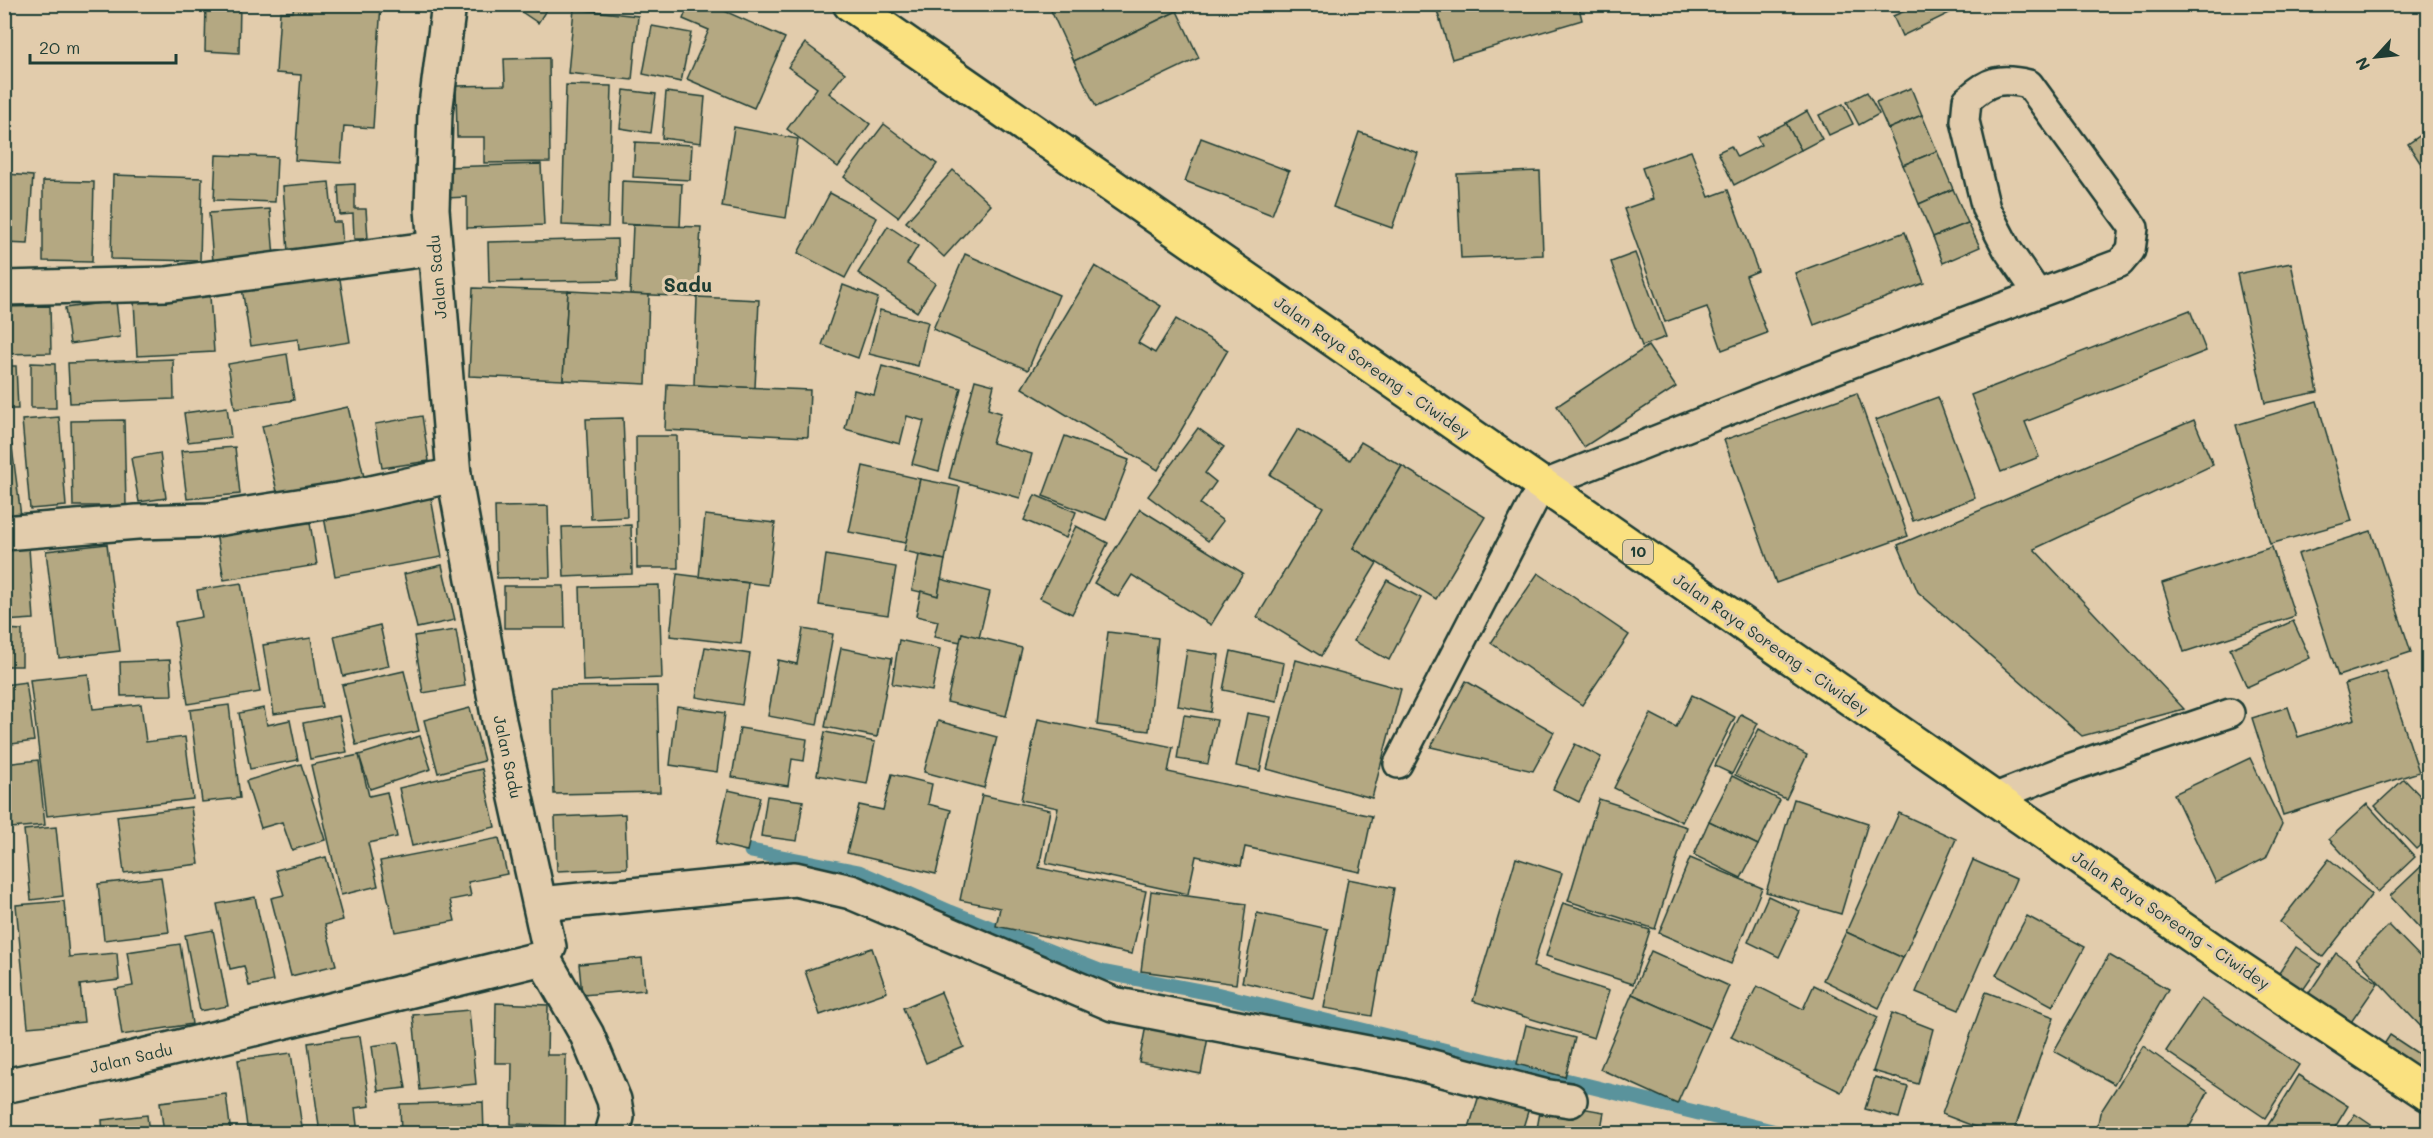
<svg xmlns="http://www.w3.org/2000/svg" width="2433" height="1138" viewBox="0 0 2433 1138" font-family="Mali,sans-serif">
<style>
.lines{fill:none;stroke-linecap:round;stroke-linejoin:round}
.stream{stroke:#5a939c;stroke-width:15}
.building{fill:#b4a882;stroke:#1f3d34;stroke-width:1.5}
.service-casing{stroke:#1f3d34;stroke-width:32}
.minor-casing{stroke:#1f3d34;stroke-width:38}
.trunk-casing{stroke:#1f3d34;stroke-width:38}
.service{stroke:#e2ccac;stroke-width:27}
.minor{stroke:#e2ccac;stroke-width:33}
.trunk{stroke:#fae180;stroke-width:33}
.labels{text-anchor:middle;stroke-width:6;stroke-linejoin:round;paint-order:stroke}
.shield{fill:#e2ccac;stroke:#5a6858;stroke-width:1.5}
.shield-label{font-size:15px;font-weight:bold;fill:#1f3d34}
.street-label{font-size:16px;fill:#1f3d34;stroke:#e2ccac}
.quarter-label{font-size:20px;font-weight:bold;fill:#1f3d34;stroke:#e2ccac}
</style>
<rect width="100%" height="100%" fill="#e2ccac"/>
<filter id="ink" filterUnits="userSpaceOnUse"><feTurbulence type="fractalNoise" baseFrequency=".0167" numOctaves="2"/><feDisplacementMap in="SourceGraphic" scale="12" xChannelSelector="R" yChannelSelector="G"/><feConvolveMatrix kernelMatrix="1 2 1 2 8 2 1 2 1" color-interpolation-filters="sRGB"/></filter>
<g filter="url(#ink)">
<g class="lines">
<path class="stream" d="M751 851 859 872 950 912 1102 972 1216 994 1784 1134"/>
</g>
<g class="building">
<path d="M206 4H240L239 53 205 51Z"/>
<path d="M294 4H381L373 128 344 126 341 163 295 160 301 75 276 73 280 12H293Z"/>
<path d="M510 4H550L538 23Z"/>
<path d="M689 4H709L785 38 754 108 687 79 709 30 683 19Z"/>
<path d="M1048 4H1174L1177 11 1074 61Z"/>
<path d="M1435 4H1578L1582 20 1452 59Z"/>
<path d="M1902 4H1963L1964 6 1902 36 1893 16 1905 11Z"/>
<path d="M574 9 638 16 632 80 568 73Z"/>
<path d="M1177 11 1199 58 1096 107 1074 61Z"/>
<path d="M652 26 691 33 681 82 643 74Z"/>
<path d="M805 43 845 73 829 93 870 124 838 167 787 129 817 88 788 67Z"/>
<path d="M549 58 550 162 484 163V137H457L456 86 505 85 504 59Z"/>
<path d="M566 85 612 86 608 227 562 225Z"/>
<path d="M1911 88 1922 115 1888 129 1876 102Z"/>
<path d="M624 90 656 94 651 133 620 128Z"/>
<path d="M666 92 705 97 701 143 662 138Z"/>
<path d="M1867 92 1879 114 1859 125 1847 102Z"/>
<path d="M1843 104 1853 124 1829 135 1819 115Z"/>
<path d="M1807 111 1822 139 1801 150 1786 123Z"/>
<path d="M1922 115 1937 151 1903 165 1888 129Z"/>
<path d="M1786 123 1801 150 1734 185 1718 152 1731 146 1737 157 1761 145 1757 137Z"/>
<path d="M884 124 937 164 898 217 844 177Z"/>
<path d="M734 127 798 139 786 218 722 207Z"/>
<path d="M2428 130V175L2408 144Z"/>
<path d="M1359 132 1418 153 1392 228 1333 207Z"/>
<path d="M1201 138 1289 171 1272 215 1185 181Z"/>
<path d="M635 142 692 145 690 180 633 177Z"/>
<path d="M1691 151 1709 197 1728 190 1758 271 1746 276 1767 333 1722 350 1707 307 1665 322 1624 209 1653 199 1642 168Z"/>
<path d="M1937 151 1953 189 1919 204 1903 165Z"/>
<path d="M216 155 277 157 275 202 214 200Z"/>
<path d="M541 164 544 225 467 228V197L446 198 445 167Z"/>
<path d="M953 170 991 205 944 257 906 222Z"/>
<path d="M1540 171 1543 255 1461 258 1457 174Z"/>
<path d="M6 174 33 176 28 244 4 243Z"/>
<path d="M113 175 202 178 200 261 111 259Z"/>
<path d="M43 181 94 182 92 262 43 261Z"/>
<path d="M622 181 682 184 680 227 621 224Z"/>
<path d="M329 182 333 222H341L343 248 288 252 283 186Z"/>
<path d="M355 184V209H366L368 239H354L353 214 340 215 338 185Z"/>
<path d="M1953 189 1968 223 1933 237 1919 204Z"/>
<path d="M830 193 877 218 845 278 798 253Z"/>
<path d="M270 209 274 257 213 262 209 213Z"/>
<path d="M1968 223 1980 247 1943 263 1933 237Z"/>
<path d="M633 225 701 227 697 297 630 294Z"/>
<path d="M888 226 918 246 907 264 935 283 917 312 858 273Z"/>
<path d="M1905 232 1924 283 1814 325 1795 273Z"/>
<path d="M617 239 618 280 489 282 488 242Z"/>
<path d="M1635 253 1666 337 1642 346 1611 262Z"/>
<path d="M965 254 1059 295 1028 370 933 329Z"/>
<path d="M2291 263 2318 392 2265 403 2237 274Z"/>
<path d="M1095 266 1161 306 1138 343 1155 353 1176 319 1228 350 1158 470 1022 388Z"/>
<path d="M339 273 350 342 299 350 298 339 251 346 242 288Z"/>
<path d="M843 285 878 298 858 358 822 345Z"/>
<path d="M473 288 568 291 563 380 469 376Z"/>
<path d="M568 291 649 295 646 384 563 380Z"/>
<path d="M210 296 214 352 137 356 134 301Z"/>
<path d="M697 297 759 300 755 388 694 385Z"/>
<path d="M116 301 120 337 70 344 65 308Z"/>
<path d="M50 306 51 353 4 354V307Z"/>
<path d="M880 310 928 322 918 366 869 354Z"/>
<path d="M2190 310 2206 351 2025 422 2039 457 2001 472 1971 395Z"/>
<path d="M1648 346 1676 387 1584 447 1557 406Z"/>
<path d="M287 354 294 400 235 409 228 364Z"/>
<path d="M173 359 174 399 70 403 68 363Z"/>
<path d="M31 363 55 364 56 408H31Z"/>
<path d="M4 366H16L18 409H4Z"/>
<path d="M882 366 961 388 939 471 912 464 924 421 907 416 900 444 845 429 854 390 874 395Z"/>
<path d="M975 380 994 385 988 409 1001 413 992 443 1032 454 1020 498 949 478Z"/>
<path d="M667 384 810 390 808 437 665 430Z"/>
<path d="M1857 393 1908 536 1776 583 1724 440Z"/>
<path d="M1938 397 1975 498 1913 521 1876 420Z"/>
<path d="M2317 401 2352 521 2270 544 2236 425Z"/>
<path d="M227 407 231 437 188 442 184 413Z"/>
<path d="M348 407 364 477 278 496 262 426Z"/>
<path d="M422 416 429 461 382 468 375 424Z"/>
<path d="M59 417 66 506 30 509 22 420Z"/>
<path d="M623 418 627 517 591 519 586 419Z"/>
<path d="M124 420 126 506H73L71 421Z"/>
<path d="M2194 420 2213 465 2034 549 2184 709 2082 736 1918 592 1898 545Z"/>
<path d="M1198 428 1224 447 1205 473 1216 482 1200 504 1223 521 1208 541 1148 496Z"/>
<path d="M1298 429 1350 460 1361 442 1402 466 1353 548 1377 563 1321 656 1257 617 1323 507 1270 475Z"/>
<path d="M636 436H677L678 568H637Z"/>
<path d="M1065 436 1129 460 1106 520 1043 496Z"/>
<path d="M11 440 21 516 4 518V441Z"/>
<path d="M235 447 240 494 187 499 181 451Z"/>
<path d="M160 453 166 498 139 502 131 458Z"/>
<path d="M863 466 920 479 906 543 849 532Z"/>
<path d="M1402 466 1485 517 1436 599 1353 548Z"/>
<path d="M920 479 960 487 945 560 904 551Z"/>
<path d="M1035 495 1076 512 1066 538 1024 520Z"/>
<path d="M431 498 442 557 335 576 324 517Z"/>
<path d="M548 506 550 577 497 578 495 507Z"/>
<path d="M1140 509 1243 573 1211 625 1132 575 1118 597 1094 583Z"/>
<path d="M705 515 775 523 768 585 699 577Z"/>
<path d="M309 517 317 565 224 580 216 533Z"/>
<path d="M631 525 632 574 564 577 562 527Z"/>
<path d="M1076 526 1108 543 1072 614 1040 598Z"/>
<path d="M2371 531 2411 652 2338 676 2298 554Z"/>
<path d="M107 544 120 651 59 658 46 551Z"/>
<path d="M2272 547 2295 616 2184 652 2162 583Z"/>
<path d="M29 548 34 619 4 621V549Z"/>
<path d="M826 555 896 567 888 615 819 605Z"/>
<path d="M919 555 945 560 938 596 912 590Z"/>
<path d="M442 565 455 620 417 628 404 574Z"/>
<path d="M1538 573 1629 635 1582 705 1491 643Z"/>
<path d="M677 574 748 583 741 644 670 636Z"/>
<path d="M941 579 990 592 979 638 962 633 961 642 934 637 938 621 916 616 921 591 938 596Z"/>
<path d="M1387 580 1421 598 1389 660 1354 641Z"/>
<path d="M241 583 260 692 188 704 175 622 202 617 197 590Z"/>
<path d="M659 585 662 678 583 681 580 587Z"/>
<path d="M504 586H564L565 628H504Z"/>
<path d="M2293 621 2310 658 2247 687 2230 649Z"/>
<path d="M380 625 389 666 343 676 334 636Z"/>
<path d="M4 629 22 630V666H4Z"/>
<path d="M803 629 833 634 817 725 768 716 778 660 797 664Z"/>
<path d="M456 630 465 686 423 693 414 636Z"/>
<path d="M1108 632 1158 638 1149 731 1097 725Z"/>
<path d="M962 633 1022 648 1006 716 947 702Z"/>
<path d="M311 638 322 707 274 714 263 645Z"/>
<path d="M899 640 940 649 932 691 892 684Z"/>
<path d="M705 647 750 654 742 705 696 697Z"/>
<path d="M841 648 892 658 877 737 825 727Z"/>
<path d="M1187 650 1219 655 1211 712 1178 706Z"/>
<path d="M1231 651 1284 663 1277 701 1223 690Z"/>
<path d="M170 660 172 695 121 696 120 662Z"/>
<path d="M1296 660 1401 689 1372 798 1267 769Z"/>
<path d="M404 671 419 731 356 745 342 685Z"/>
<path d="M2386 671 2419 772 2283 815 2252 718 2288 707 2298 737 2355 719 2345 684Z"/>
<path d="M88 674 93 709 141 704 146 742 185 737 193 799 47 816 30 680Z"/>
<path d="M1466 681 1554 732 1533 771 1431 747Z"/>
<path d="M26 682 34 741 4 745V685Z"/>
<path d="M657 686 660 792 554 794 551 687Z"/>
<path d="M1692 695 1735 717 1682 822 1614 788 1651 714 1676 727Z"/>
<path d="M229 705 240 798 202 802 190 710Z"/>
<path d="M677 706 725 713 717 772 670 765Z"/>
<path d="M264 708 267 725 290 720 298 760 250 769 239 713Z"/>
<path d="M470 708 484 761 438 773 424 720Z"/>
<path d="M1247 713 1271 717 1260 771 1236 766Z"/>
<path d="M1741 714 1758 723 1732 774 1715 766Z"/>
<path d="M1184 715 1217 720 1208 764 1177 759Z"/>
<path d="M339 716 347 752 310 759 303 723Z"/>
<path d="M1038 719 1173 747 1168 772 1372 816 1360 872 1245 847 1241 866 1196 856 1188 894 1046 863 1058 808 1021 800Z"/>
<path d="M938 721 997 737 984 788 924 772Z"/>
<path d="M740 728 807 739 804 761 792 759 788 786 732 777Z"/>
<path d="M1759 729 1807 755 1786 799 1735 775Z"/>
<path d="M825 732 875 742 867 784 817 775Z"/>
<path d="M420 736 431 769 370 789 359 755Z"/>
<path d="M1575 744 1601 757 1579 802 1553 789Z"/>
<path d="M359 755 369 796 387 792 397 837 368 843 378 886 341 895 311 765Z"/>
<path d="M2250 758 2282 824 2266 858 2216 883 2174 794Z"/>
<path d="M38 760 45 825 11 828 5 764Z"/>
<path d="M301 764 325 840 292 850 282 822 261 828 246 781Z"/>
<path d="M482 769 495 827 412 846 399 788Z"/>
<path d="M892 774 932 784 928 804 951 810 936 874 847 853 859 805 883 810Z"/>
<path d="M1732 776 1780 800 1758 845 1709 821Z"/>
<path d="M2404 779 2428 804V838L2416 849 2375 806Z"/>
<path d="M728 790 760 797 747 851 716 844Z"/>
<path d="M982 795 1050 810 1039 868 1146 891 1132 954 996 926 1000 908 960 900Z"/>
<path d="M767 796 803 801 797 841 761 836Z"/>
<path d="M1599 799 1687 827 1655 929 1568 901Z"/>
<path d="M1794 799 1868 823 1841 914 1766 892Z"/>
<path d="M2367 804 2415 857 2378 892 2329 839Z"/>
<path d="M191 807 199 864 124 873 117 816Z"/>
<path d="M1899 813 1956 839 1903 958 1846 932Z"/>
<path d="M625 814 627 868 557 871 555 817Z"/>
<path d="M1709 821 1758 845 1741 878 1694 855Z"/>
<path d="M56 827 63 896 31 900 24 830Z"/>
<path d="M499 838 507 874 468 882 471 896 450 900 455 921 395 932 380 861Z"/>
<path d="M326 857 343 920 325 925 336 965 291 976 271 898 284 895 276 870Z"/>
<path d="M1516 858 1562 873 1533 967 1609 991 1594 1038 1473 1001Z"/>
<path d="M1690 858 1762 888 1731 964 1659 933Z"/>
<path d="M2329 859 2372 894 2323 957 2280 922Z"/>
<path d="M1973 860 2016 879 1959 1010 1916 992Z"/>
<path d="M2428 860V937L2390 896Z"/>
<path d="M161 877 169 932 104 940 98 884Z"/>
<path d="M1348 879 1394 888 1372 1016 1324 1008Z"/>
<path d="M1151 891 1246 904 1236 984 1141 971Z"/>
<path d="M1768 896 1800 911 1779 957 1748 942Z"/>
<path d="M255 897 273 981 249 986 244 966 230 969 217 904Z"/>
<path d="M64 901 69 957 117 953 119 980 80 985 84 1022 28 1027 16 905Z"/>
<path d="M1563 903 1650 930 1633 984 1546 956Z"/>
<path d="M1257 913 1328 929 1313 998 1242 982Z"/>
<path d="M2027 916 2085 947 2053 1006 1996 975Z"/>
<path d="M2389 925 2428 965V1034L2356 958Z"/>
<path d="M213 930 228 1006 200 1011 185 935Z"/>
<path d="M1846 932 1903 958 1879 1008 1823 980Z"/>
<path d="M180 944 192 1024 122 1035 115 989 133 986 127 952Z"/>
<path d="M2296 947 2321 964 2303 990 2279 973Z"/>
<path d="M872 948 887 992 820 1015 805 971Z"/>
<path d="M1651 951 1729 986 1710 1029 1632 994Z"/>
<path d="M2336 953 2378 983 2349 1025 2307 996Z"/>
<path d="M2109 955 2168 989 2114 1084 2054 1051Z"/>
<path d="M642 958 645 990 582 995 579 964Z"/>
<path d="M1814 985 1878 1017 1841 1092 1731 1037 1757 986 1803 1009Z"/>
<path d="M941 992 964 1047 926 1063 903 1008Z"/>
<path d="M1986 992 2054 1017 2013 1134H1994L1942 1114Z"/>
<path d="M1632 994 1710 1029 1677 1104 1600 1069Z"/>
<path d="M2201 999 2299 1065 2265 1118 2166 1051Z"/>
<path d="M496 1003 548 1005 547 1055H566L565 1126 511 1124 512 1063H495Z"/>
<path d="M469 1010 476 1084 420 1090 413 1015Z"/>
<path d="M1892 1013 1933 1029 1918 1084 1873 1071Z"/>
<path d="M1148 1015 1210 1027 1201 1074 1139 1062Z"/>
<path d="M1526 1025 1575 1038 1565 1077 1517 1064Z"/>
<path d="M2390 1035 2428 1060V1071L2420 1084 2377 1055Z"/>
<path d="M360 1036 370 1106 355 1108 358 1134H320L308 1043Z"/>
<path d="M398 1042 406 1088 378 1091 372 1046Z"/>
<path d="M2143 1046 2208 1092 2189 1128 2197 1134H2096L2100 1113Z"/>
<path d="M291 1053 303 1134H248L238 1060Z"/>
<path d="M2299 1075 2348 1106 2331 1134H2267L2264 1132Z"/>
<path d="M1875 1077 1908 1087 1899 1118 1865 1109Z"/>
<path d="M1481 1089 1530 1105 1521 1134H1467Z"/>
<path d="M226 1094 231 1134H164L160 1102Z"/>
<path d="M1542 1101 1604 1112 1600 1134H1536Z"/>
<path d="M483 1102 484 1134H401L400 1104Z"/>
<path d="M2355 1114 2383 1133 2341 1134Z"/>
<path d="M147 1115 149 1134H103L102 1120Z"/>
</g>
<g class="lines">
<g class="service-casing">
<g id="service">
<path d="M1398 764 1542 485 1781 390 2120 263 2131 250 2134 228 2029 84C2000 77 1989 80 1967 100L1965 121 1986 209 2007 249 2038 294"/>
<path d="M1993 798 2069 768 2230 713"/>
</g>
</g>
<g class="minor-casing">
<g id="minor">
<path d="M4 288 166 284 435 248"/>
<path d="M4 533 137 522 210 520 343 499 454 475"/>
<path d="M540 904 795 879 851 892 1113 1004 1409 1061 1543 1096 1570 1100"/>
<path d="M543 958 587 1035 614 1100 617 1117 612 1134"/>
<path d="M4 1086 114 1063 543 958 549 947 499 721 454 475 432 209 435 113 449 4"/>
</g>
</g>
<g class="trunk-casing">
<path id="trunk" d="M850 4 2227 960 2428 1094"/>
</g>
<use href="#service" class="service"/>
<use href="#minor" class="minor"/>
<use href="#trunk" class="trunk"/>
</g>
</g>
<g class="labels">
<rect class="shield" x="1623" y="540" width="30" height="24" rx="4.5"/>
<g class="shield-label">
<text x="1638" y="557">10</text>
</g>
<g class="street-label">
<text transform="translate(437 277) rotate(-95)" y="6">Jalan Sadu</text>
<text transform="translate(1372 367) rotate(35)" y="6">Jalan Raya Soreang - Ciwidey</text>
<text transform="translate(1771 644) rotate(35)" y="6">Jalan Raya Soreang - Ciwidey</text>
<text transform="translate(508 757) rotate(78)" y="6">Jalan Sadu</text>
<text transform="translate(2171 920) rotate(34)" y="6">Jalan Raya Soreang - Ciwidey</text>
<text transform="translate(131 1058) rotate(-13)" y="6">Jalan Sadu</text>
</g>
<g class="quarter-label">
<text x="688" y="292">Sadu</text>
</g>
</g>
<rect width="2433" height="1138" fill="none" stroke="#e2ccac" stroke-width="24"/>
<rect x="12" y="12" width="2409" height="1114" fill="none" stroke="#1f3d34" stroke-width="2" filter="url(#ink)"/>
<g transform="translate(2376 57) rotate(243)" stroke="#e2ccac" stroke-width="4.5" paint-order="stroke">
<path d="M0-4.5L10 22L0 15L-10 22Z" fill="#1f3d34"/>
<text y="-9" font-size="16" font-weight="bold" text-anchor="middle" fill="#1f3d34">N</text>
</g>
<path d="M30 54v9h146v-9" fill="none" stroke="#1f3d34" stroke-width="3"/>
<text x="39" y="54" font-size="18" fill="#1f3d34" stroke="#e2ccac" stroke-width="4.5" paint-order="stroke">20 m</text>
</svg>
